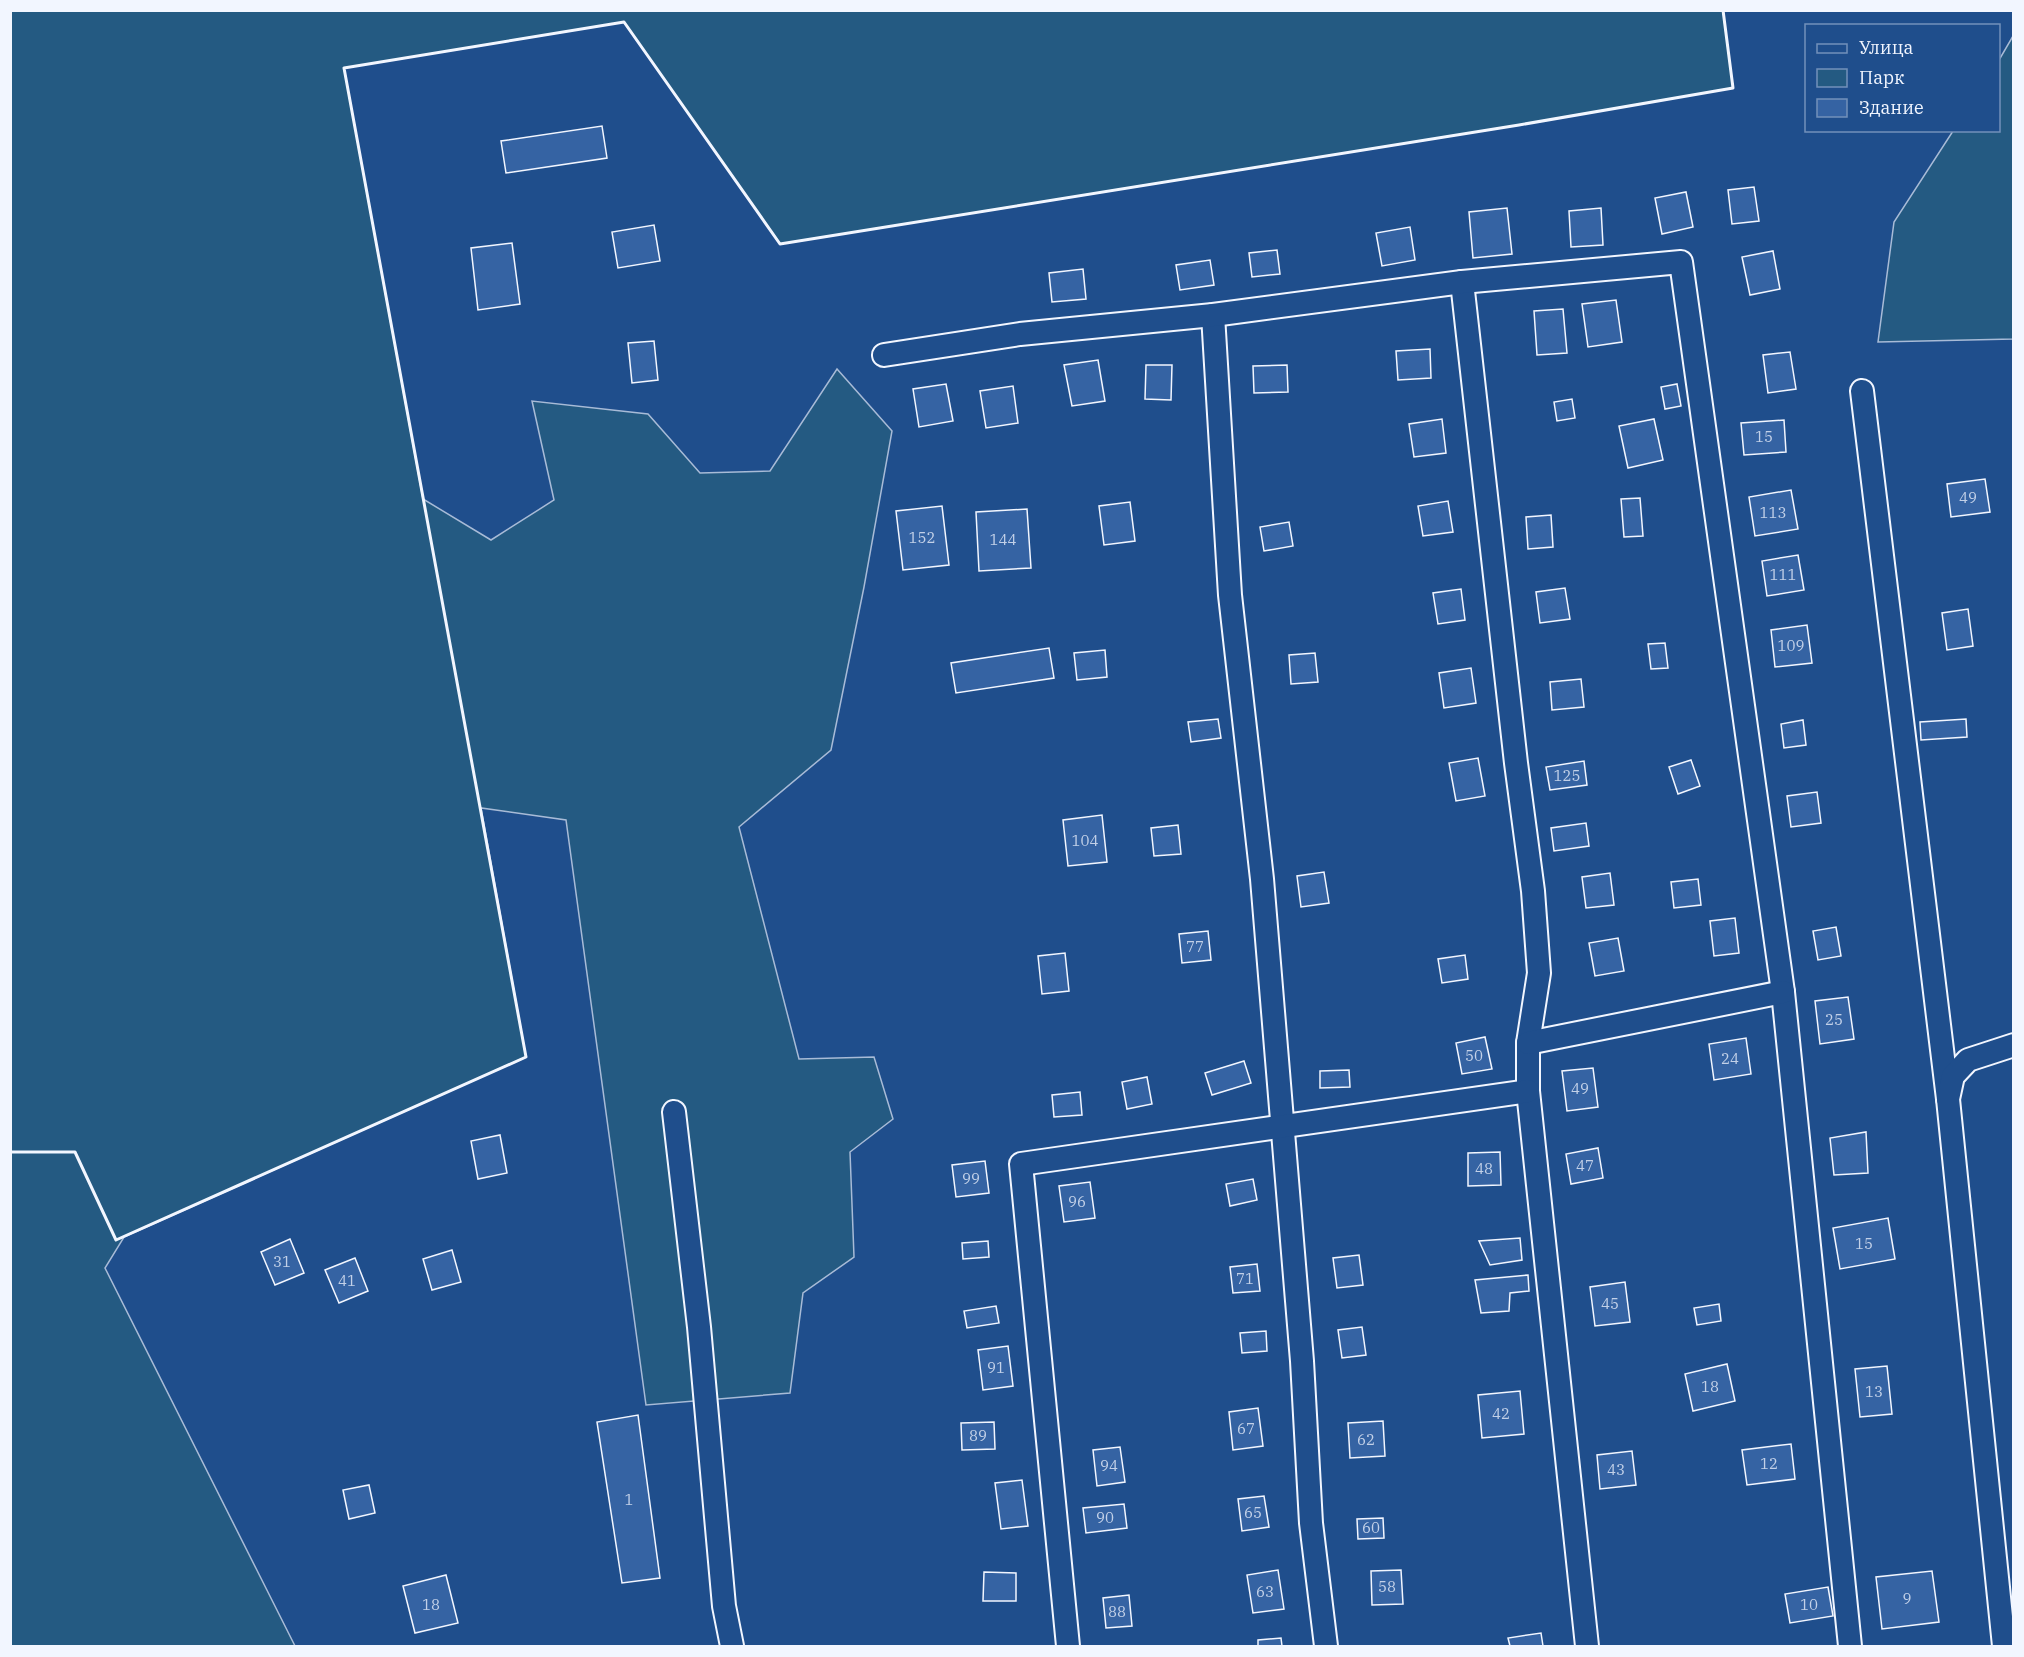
<svg xmlns="http://www.w3.org/2000/svg" width="2024" height="1657" viewBox="0 0 2024 1657" font-family="'IBM Plex Serif',serif">
<style>
.green{fill:#245a82;stroke:#a8bbd7;stroke-width:1.5}
.building{fill:#3563a3;stroke:#f2f6ff;stroke-width:1.5}
.lines{fill:none;stroke-linecap:round;stroke-linejoin:round}
.minor-casing{stroke:#f2f6ff;stroke-width:26}
.minor{stroke:#1f4e8c;stroke-width:22}
.wall{stroke:#f2f6ff;stroke-width:3}
.labels{text-anchor:middle;stroke-width:4.5;stroke-linejoin:round;paint-order:stroke}
.number-label{font-size:15px;fill:#c3d1e8}
</style>
<rect width="100%" height="100%" fill="#1f4e8c"/>
<g class="green">
<path d="M11 11H1723L1733 88 1519 125 780 244 624 22 344 68 423 499 491 540 554 500 532 401 648 414 700 473 770 471 837 369 892 431 864 587 831 750 739 827 799 1059 874 1057 893 1119 850 1152 854 1257 803 1293 790 1393 646 1405 566 820 481 808 526 1057 124 1237 105 1268 295 1646H11Z"/>
<path d="M2013 36V339L1878 342 1894 222 1953 131 1998 130 1999 60Z"/>
</g>
<g class="building">
<path d="M602 126 607 158 506 173 501 141Z"/>
<path d="M1754 187 1759 221 1732 224 1728 190Z"/>
<path d="M1686 192 1693 227 1662 234 1655 198Z"/>
<path d="M1507 208 1512 254 1473 258 1469 212Z"/>
<path d="M1601 208 1603 245 1571 247 1569 211Z"/>
<path d="M654 225 660 261 618 268 612 232Z"/>
<path d="M1410 227 1415 260 1382 266 1376 233Z"/>
<path d="M512 243 520 304 478 310 471 248Z"/>
<path d="M1277 250 1280 274 1252 277 1249 253Z"/>
<path d="M1773 251 1780 289 1750 295 1742 257Z"/>
<path d="M1210 260 1214 285 1180 290 1176 265Z"/>
<path d="M1083 269 1086 299 1052 302 1049 273Z"/>
<path d="M1616 300 1622 342 1588 347 1582 304Z"/>
<path d="M1563 309 1567 353 1537 355 1534 311Z"/>
<path d="M654 341 658 380 632 383 628 343Z"/>
<path d="M1430 349 1431 378 1398 380 1396 351Z"/>
<path d="M1790 352 1796 389 1768 393 1763 355Z"/>
<path d="M1098 360 1105 401 1072 406 1064 365Z"/>
<path d="M1146 365H1172L1171 400 1145 399Z"/>
<path d="M1287 365 1288 392 1254 393 1253 366Z"/>
<path d="M946 384 953 421 919 427 913 389Z"/>
<path d="M1677 384 1681 406 1665 409 1661 387Z"/>
<path d="M1013 386 1018 423 986 428 980 391Z"/>
<path d="M1572 399 1575 418 1557 421 1554 402Z"/>
<path d="M1442 419 1446 453 1414 457 1409 424Z"/>
<path d="M1654 419 1663 460 1628 468 1619 426Z"/>
<path d="M1784 420 1786 452 1744 455 1741 423Z"/>
<path d="M1985 479 1990 512 1951 517 1947 484Z"/>
<path d="M1791 490 1798 529 1755 536 1749 497Z"/>
<path d="M1640 498 1643 536 1624 537 1621 499Z"/>
<path d="M1448 501 1453 532 1423 536 1418 506Z"/>
<path d="M1130 502 1135 541 1104 545 1099 506Z"/>
<path d="M942 506 949 565 903 570 896 511Z"/>
<path d="M1027 509 1031 568 979 571 976 512Z"/>
<path d="M1551 515 1553 547 1528 549 1526 517Z"/>
<path d="M1289 522 1293 546 1264 551 1260 527Z"/>
<path d="M1798 555 1804 590 1767 596 1762 561Z"/>
<path d="M1565 588 1570 619 1540 623 1536 592Z"/>
<path d="M1461 589 1465 620 1438 624 1433 593Z"/>
<path d="M1968 609 1973 646 1947 650 1942 613Z"/>
<path d="M1807 625 1812 663 1775 667 1771 630Z"/>
<path d="M1665 643 1668 668 1651 669 1648 644Z"/>
<path d="M1049 648 1054 678 956 693 951 663Z"/>
<path d="M1105 650 1107 677 1077 680 1074 653Z"/>
<path d="M1315 653 1318 682 1291 684 1289 655Z"/>
<path d="M1471 668 1476 703 1444 708 1439 673Z"/>
<path d="M1581 679 1584 707 1552 710 1550 682Z"/>
<path d="M1218 719 1221 738 1191 742 1188 722Z"/>
<path d="M1966 719 1967 737 1921 740 1920 722Z"/>
<path d="M1803 720 1806 745 1784 748 1781 724Z"/>
<path d="M1478 758 1485 796 1456 801 1449 763Z"/>
<path d="M1691 760 1700 786 1678 794 1669 767Z"/>
<path d="M1584 761 1587 785 1550 790 1546 767Z"/>
<path d="M1817 792 1821 823 1791 827 1787 796Z"/>
<path d="M1102 815 1107 862 1068 866 1063 820Z"/>
<path d="M1586 823 1589 846 1554 851 1551 828Z"/>
<path d="M1178 825 1181 854 1154 856 1151 828Z"/>
<path d="M1324 872 1329 903 1301 907 1297 876Z"/>
<path d="M1610 873 1614 905 1586 908 1582 877Z"/>
<path d="M1698 879 1701 905 1674 908 1671 882Z"/>
<path d="M1735 918 1739 953 1714 956 1710 921Z"/>
<path d="M1836 927 1841 956 1818 960 1813 931Z"/>
<path d="M1208 931 1211 960 1182 963 1179 934Z"/>
<path d="M1618 938 1624 971 1595 976 1589 943Z"/>
<path d="M1065 953 1069 991 1042 994 1038 956Z"/>
<path d="M1465 955 1468 979 1442 983 1438 959Z"/>
<path d="M1848 997 1854 1039 1820 1044 1815 1001Z"/>
<path d="M1485 1037 1492 1069 1462 1074 1456 1043Z"/>
<path d="M1746 1038 1751 1074 1714 1080 1709 1044Z"/>
<path d="M1244 1061 1251 1083 1212 1095 1205 1073Z"/>
<path d="M1593 1068 1598 1107 1567 1111 1562 1071Z"/>
<path d="M1349 1070 1350 1087 1320 1088V1071Z"/>
<path d="M1147 1077 1152 1104 1127 1109 1122 1082Z"/>
<path d="M1080 1092 1082 1115 1054 1117 1052 1095Z"/>
<path d="M1866 1132 1868 1173 1834 1175 1830 1138Z"/>
<path d="M500 1135 507 1173 478 1179 471 1141Z"/>
<path d="M1598 1148 1603 1178 1571 1184 1566 1154Z"/>
<path d="M1500 1152 1501 1185 1468 1186V1153Z"/>
<path d="M985 1161 989 1193 956 1197 952 1165Z"/>
<path d="M1253 1179 1257 1200 1230 1206 1226 1184Z"/>
<path d="M1090 1182 1095 1218 1064 1222 1059 1186Z"/>
<path d="M1888 1218 1895 1259 1840 1269 1833 1228Z"/>
<path d="M1520 1238 1522 1260 1490 1265 1479 1241Z"/>
<path d="M290 1239 304 1273 275 1285 261 1252Z"/>
<path d="M988 1241 989 1257 963 1259 962 1243Z"/>
<path d="M452 1250 461 1282 432 1290 423 1259Z"/>
<path d="M1359 1255 1363 1285 1337 1288 1333 1258Z"/>
<path d="M355 1258 368 1291 339 1303 325 1270Z"/>
<path d="M1257 1264 1260 1291 1233 1293 1230 1267Z"/>
<path d="M1528 1275 1529 1291 1510 1293 1509 1311 1481 1313 1475 1280Z"/>
<path d="M1625 1282 1630 1322 1595 1326 1590 1287Z"/>
<path d="M1719 1304 1721 1321 1697 1325 1694 1308Z"/>
<path d="M996 1306 999 1323 967 1328 964 1311Z"/>
<path d="M1362 1327 1366 1355 1342 1358 1338 1330Z"/>
<path d="M1266 1331 1267 1351 1242 1353 1240 1333Z"/>
<path d="M1008 1346 1013 1386 983 1390 978 1350Z"/>
<path d="M1727 1364 1735 1401 1693 1411 1685 1374Z"/>
<path d="M1887 1366 1892 1414 1860 1417 1855 1369Z"/>
<path d="M1520 1391 1524 1434 1482 1438 1478 1395Z"/>
<path d="M1258 1408 1263 1446 1233 1450 1229 1412Z"/>
<path d="M638 1415 660 1578 622 1583 597 1422Z"/>
<path d="M1383 1421 1385 1456 1350 1458 1348 1423Z"/>
<path d="M994 1422 995 1449 962 1450 961 1423Z"/>
<path d="M1791 1444 1795 1479 1747 1485 1742 1450Z"/>
<path d="M1120 1447 1125 1482 1097 1486 1093 1450Z"/>
<path d="M1632 1451 1636 1485 1600 1489 1597 1455Z"/>
<path d="M1022 1480 1028 1526 1001 1529 995 1483Z"/>
<path d="M369 1485 375 1513 349 1519 343 1490Z"/>
<path d="M1264 1496 1269 1527 1242 1531 1238 1499Z"/>
<path d="M1124 1504 1127 1528 1086 1533 1083 1508Z"/>
<path d="M1383 1518 1384 1538 1358 1539 1357 1519Z"/>
<path d="M1278 1570 1284 1609 1253 1613 1247 1575Z"/>
<path d="M1401 1570 1403 1604 1372 1605 1371 1571Z"/>
<path d="M1932 1571 1939 1622 1882 1629 1876 1577Z"/>
<path d="M984 1572 1016 1573V1601H983Z"/>
<path d="M446 1575 458 1623 415 1633 403 1586Z"/>
<path d="M1828 1587 1833 1616 1790 1623 1785 1594Z"/>
<path d="M1129 1595 1132 1626 1106 1628 1103 1598Z"/>
<path d="M1541 1633 1543 1646H1510L1508 1638Z"/>
<path d="M1281 1638 1282 1646H1258V1640Z"/>
</g>
<g class="lines">
<g class="minor-casing">
<g id="minor">
<path d="M1462 282 1516 763 1533 891 1539 973 1528 1043V1091L1587 1646"/>
<path d="M1213 315 1230 595 1262 879 1302 1361 1311 1523 1326 1646"/>
<path d="M884 355 1020 334 1213 315 1462 282 1681 262 1783 992 1850 1646"/>
<path d="M1862 391 1948 1099"/>
<path d="M1528 1043 1783 992"/>
<path d="M674 1112 699 1327 724 1606 732 1646"/>
<path d="M1068 1646 1021 1164 1528 1091"/>
<path d="M2004 1646 1948 1099 1953 1076 1968 1060 2014 1045"/>
</g>
</g>
<use href="#minor" class="minor"/>
<path class="wall" d="M10 1152H75L116 1240 526 1057 344 68 624 22 780 244 1519 125 1733 88 1723 10"/>
</g>
<g class="labels">
<g class="number-label">
<text x="1764" y="442">15</text>
<text x="1968" y="503">49</text>
<text x="1773" y="518">113</text>
<text x="922" y="543">152</text>
<text x="1003" y="545">144</text>
<text x="1783" y="580">111</text>
<text x="1791" y="651">109</text>
<text x="1567" y="781">125</text>
<text x="1085" y="846">104</text>
<text x="1195" y="952">77</text>
<text x="1834" y="1025">25</text>
<text x="1474" y="1061">50</text>
<text x="1730" y="1064">24</text>
<text x="1580" y="1094">49</text>
<text x="1585" y="1171">47</text>
<text x="1484" y="1174">48</text>
<text x="971" y="1184">99</text>
<text x="1077" y="1207">96</text>
<text x="1864" y="1249">15</text>
<text x="282" y="1267">31</text>
<text x="1245" y="1284">71</text>
<text x="347" y="1286">41</text>
<text x="1610" y="1309">45</text>
<text x="996" y="1373">91</text>
<text x="1710" y="1392">18</text>
<text x="1874" y="1397">13</text>
<text x="1501" y="1419">42</text>
<text x="1246" y="1434">67</text>
<text x="978" y="1441">89</text>
<text x="1366" y="1445">62</text>
<text x="1769" y="1469">12</text>
<text x="1109" y="1471">94</text>
<text x="1616" y="1475">43</text>
<text x="629" y="1505">1</text>
<text x="1253" y="1518">65</text>
<text x="1105" y="1523">90</text>
<text x="1371" y="1533">60</text>
<text x="1387" y="1592">58</text>
<text x="1265" y="1597">63</text>
<text x="1907" y="1604">9</text>
<text x="431" y="1610">18</text>
<text x="1809" y="1610">10</text>
<text x="1117" y="1617">88</text>
</g>
</g>
<rect width="2024" height="1657" fill="none" stroke="#f2f6ff" stroke-width="24"/>
<rect x="1805" y="24" width="195" height="108" fill="#1f4e8c" stroke="#7391ba" stroke-width="1.5"/>
<rect x="1817" y="44" width="30" height="9" fill="#1f4e8c" stroke="#7391ba" stroke-width="1.5"/>
<text x="1859" y="54" font-size="18" fill="#f2f6ff">Улица</text>
<rect x="1817" y="69" width="30" height="18" fill="#245a82" stroke="#7391ba" stroke-width="1.5"/>
<text x="1859" y="84" font-size="18" fill="#f2f6ff">Парк</text>
<rect x="1817" y="99" width="30" height="18" fill="#3563a3" stroke="#7391ba" stroke-width="1.5"/>
<text x="1859" y="114" font-size="18" fill="#f2f6ff">Здание</text>
</svg>
